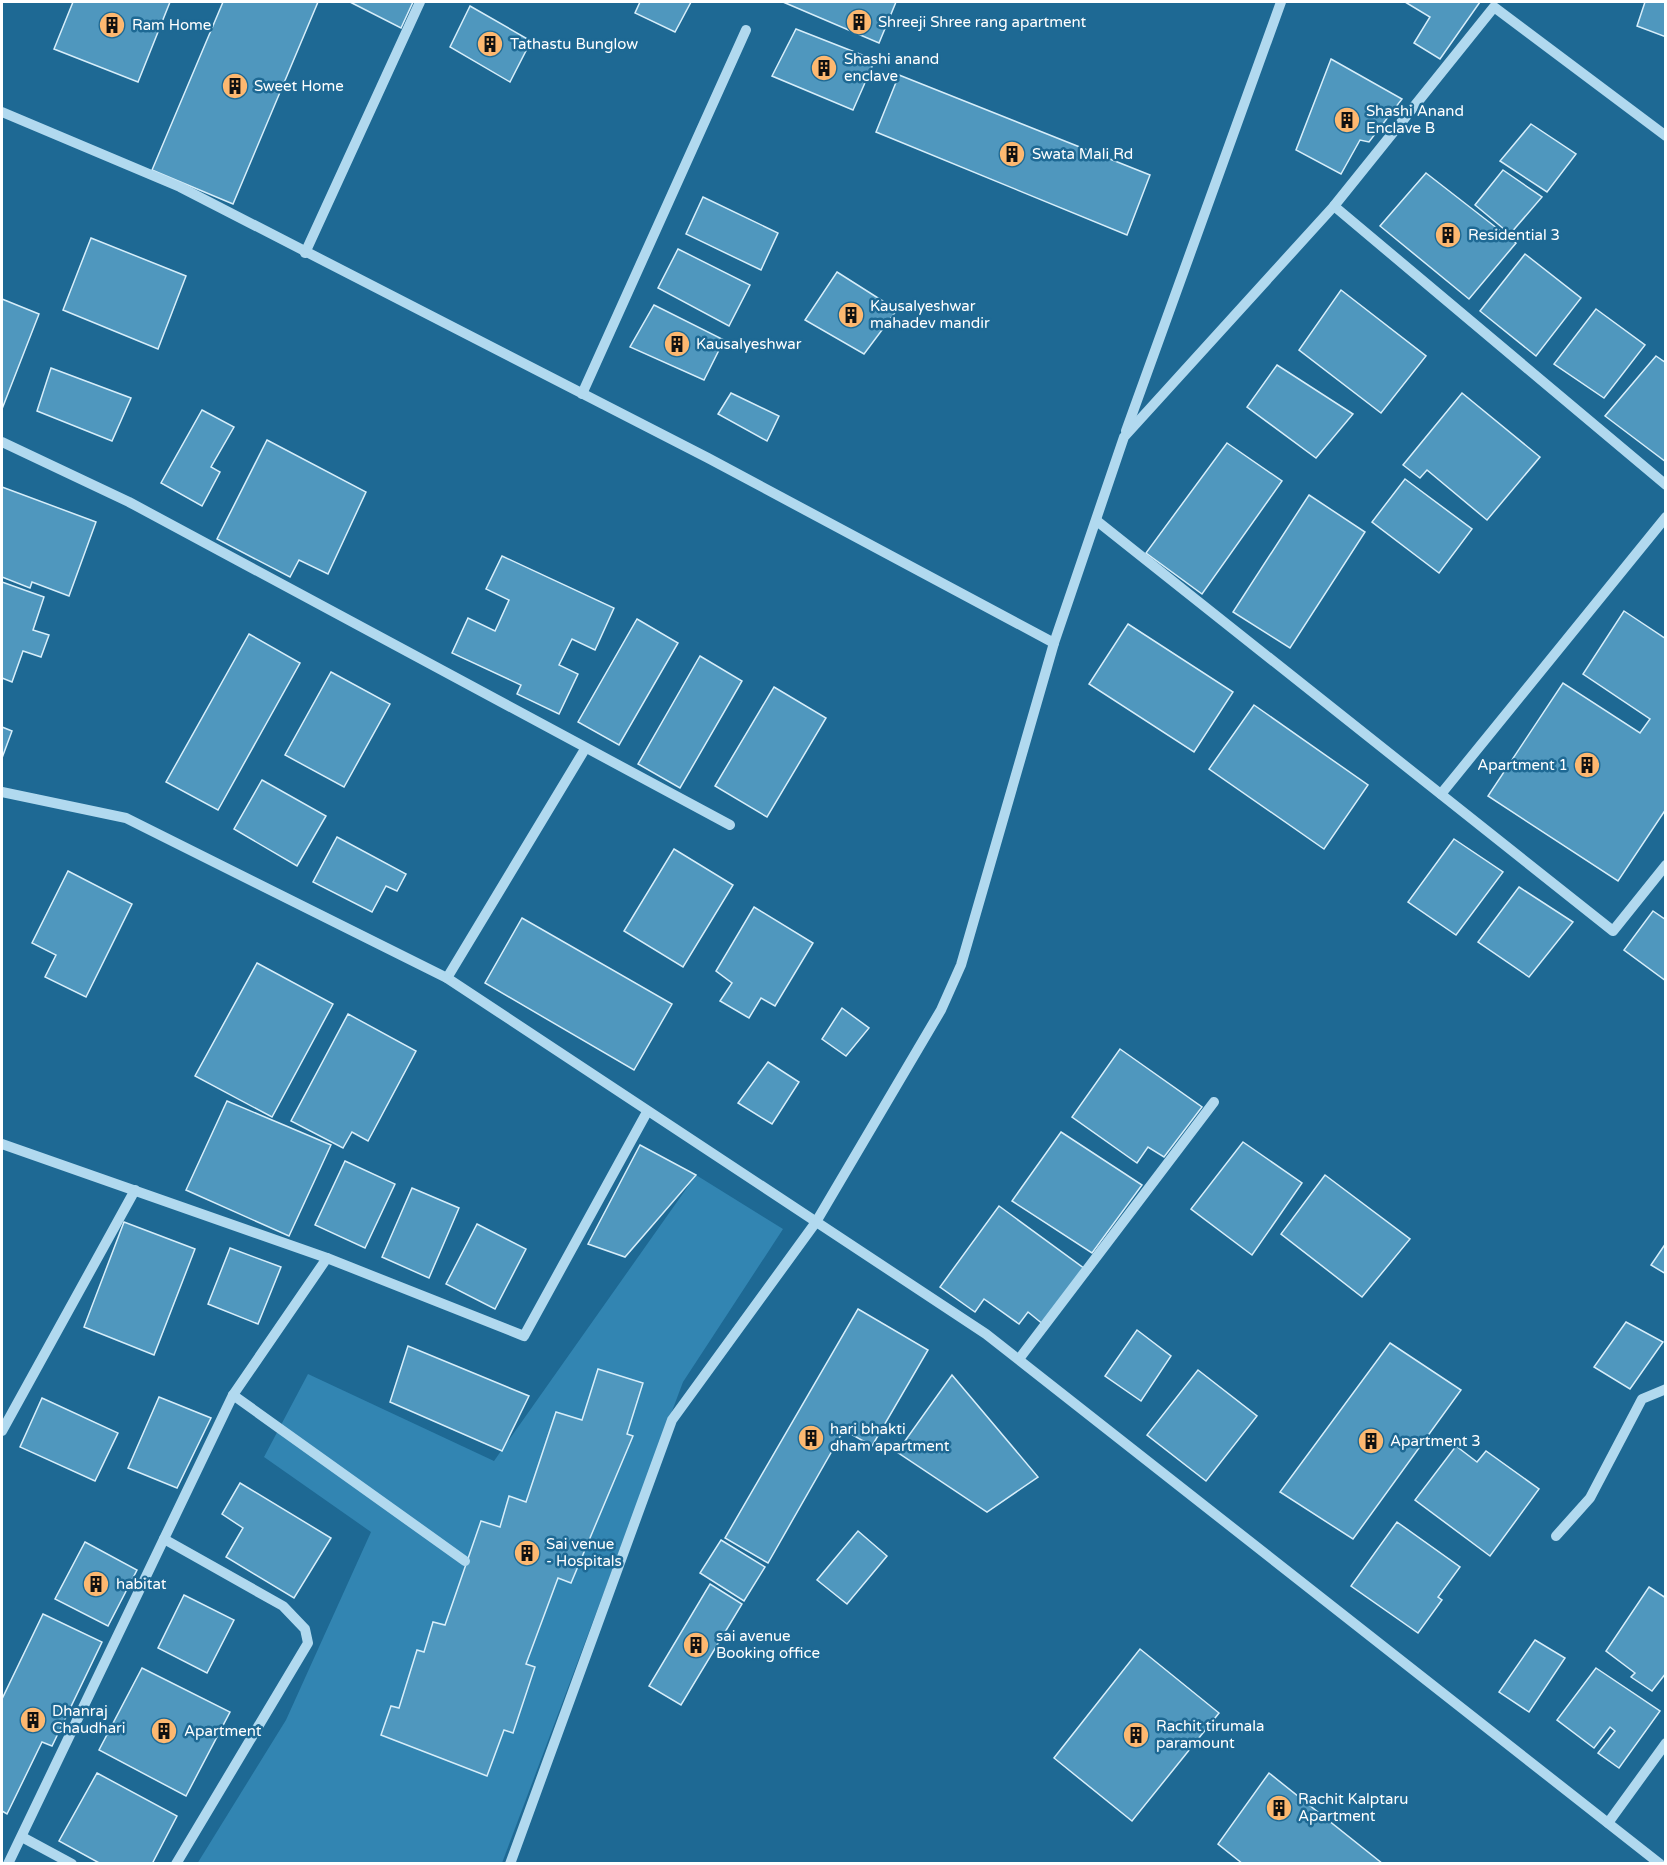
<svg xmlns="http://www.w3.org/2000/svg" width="1667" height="1865" viewBox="0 0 1667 1865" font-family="'Varela Round',sans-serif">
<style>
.green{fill:#3285b2}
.building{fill:#4f97be;stroke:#d7eefa;stroke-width:1.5}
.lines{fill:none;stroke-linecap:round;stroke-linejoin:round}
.minor{stroke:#b1d9ef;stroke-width:10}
.labels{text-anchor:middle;stroke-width:5;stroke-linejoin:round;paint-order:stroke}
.poi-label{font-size:15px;fill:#fff;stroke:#1e6994;text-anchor:start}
</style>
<rect width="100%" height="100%" fill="#1e6994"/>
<path class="green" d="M696 1175 783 1229 683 1382 502 1863 197 1864 286 1720 371 1532 264 1457 308 1374 494 1461Z"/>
<g class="building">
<path d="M73 2H170L138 82 54 49Z"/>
<path d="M223 2H318L233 204 152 170Z"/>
<path d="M350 2H413L401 28Z"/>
<path d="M640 2H691L675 32 635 13Z"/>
<path d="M783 2H896L879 43Z"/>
<path d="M1405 2H1480L1440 59 1414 43 1430 17Z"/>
<path d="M1645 2H1666V37L1637 26Z"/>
<path d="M470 6 531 41 510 82 450 47Z"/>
<path d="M796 29 875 60 853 110 772 76Z"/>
<path d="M1331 59 1402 99 1369 142 1360 140 1341 174 1296 150Z"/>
<path d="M899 75 1150 175 1127 235 876 132Z"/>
<path d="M1531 124 1576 154 1547 192 1500 161Z"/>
<path d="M1503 170 1542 197 1510 234 1475 205Z"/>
<path d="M1426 173 1516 243 1469 299 1380 226Z"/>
<path d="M703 197 778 233 761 270 686 234Z"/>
<path d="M91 238 186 276 158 349 63 310Z"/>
<path d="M678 249 750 285 729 326 658 288Z"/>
<path d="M1525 254 1581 298 1536 356 1480 311Z"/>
<path d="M837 272 897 310 864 354 805 320Z"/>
<path d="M1341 290 1426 356 1381 413 1299 350Z"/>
<path d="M2 299 39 314 2 409Z"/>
<path d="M654 305 724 340 704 380 630 347Z"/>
<path d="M1596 309 1645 345 1604 398 1554 364Z"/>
<path d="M1656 356 1666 363V462L1605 416Z"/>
<path d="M1277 365 1353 414 1316 458 1247 407Z"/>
<path d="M51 368 131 398 112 441 37 411Z"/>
<path d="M731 393 779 416 767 441 718 414Z"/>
<path d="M1462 393 1540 457 1487 520 1427 470 1420 478 1403 465Z"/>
<path d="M202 410 234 427 211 467 220 472 202 506 161 483Z"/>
<path d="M267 440 366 492 328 574 299 560 290 577 217 539Z"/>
<path d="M1227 443 1282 481 1202 594 1146 553Z"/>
<path d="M1405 479 1472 529 1439 573 1372 522Z"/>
<path d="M2 487 96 522 69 596 32 582 30 588 2 577Z"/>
<path d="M1309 495 1365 532 1290 648 1233 612Z"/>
<path d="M502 556 614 608 595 650 572 639 559 665 578 674 559 714 517 694 521 685 452 653 468 618 495 631 509 600 486 589Z"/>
<path d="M2 582 44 597 33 630 49 635 41 657 23 651 12 682 2 678Z"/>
<path d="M1624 611 1666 639V809L1618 881 1488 796 1563 683 1640 733 1650 719 1583 674Z"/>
<path d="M637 619 678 643 619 745 578 722Z"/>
<path d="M1128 624 1233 692 1194 752 1089 684Z"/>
<path d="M249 634 300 663 218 810 166 782Z"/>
<path d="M700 656 742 681 680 788 638 764Z"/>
<path d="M331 672 390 704 344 787 285 755Z"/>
<path d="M774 687 826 718 767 817 715 786Z"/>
<path d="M1254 705 1368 785 1324 849 1209 769Z"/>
<path d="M2 727 12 731 2 758Z"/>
<path d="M262 780 326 816 297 866 234 829Z"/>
<path d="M337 837 406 874 397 891 386 886 372 912 313 882Z"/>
<path d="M1454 839 1503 872 1456 935 1408 902Z"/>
<path d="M674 849 733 885 683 967 624 931Z"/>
<path d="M68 871 132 904 86 997 45 977 56 955 32 943Z"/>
<path d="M1519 887 1573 922 1529 977 1478 942Z"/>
<path d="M754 907 813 943 775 1006 761 998 749 1018 720 1001 732 983 716 971Z"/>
<path d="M1653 911 1666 920V981L1624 950Z"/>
<path d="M522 918 672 1004 634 1070 485 983Z"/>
<path d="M257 963 333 1004 272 1117 195 1076Z"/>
<path d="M842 1008 869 1028 846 1056 822 1039Z"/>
<path d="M348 1014 416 1051 368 1141 352 1132 343 1148 291 1121Z"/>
<path d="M1120 1049 1202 1107 1164 1157 1148 1147 1137 1163 1072 1117Z"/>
<path d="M768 1062 799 1082 772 1124 738 1103Z"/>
<path d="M227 1101 331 1145 289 1236 186 1190Z"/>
<path d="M1061 1132 1142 1185 1092 1253 1012 1201Z"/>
<path d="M1243 1142 1302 1183 1252 1255 1191 1209Z"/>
<path d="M640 1145 696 1175 625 1257 588 1244Z"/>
<path d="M345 1161 395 1184 365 1248 315 1225Z"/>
<path d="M1325 1175 1410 1239 1362 1297 1281 1234Z"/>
<path d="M412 1188 459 1208 429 1278 382 1257Z"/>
<path d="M999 1206 1085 1269 1044 1325 1028 1312 1019 1324 984 1299 975 1312 940 1287Z"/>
<path d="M124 1222 195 1249 154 1355 84 1327Z"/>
<path d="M477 1224 526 1249 495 1309 446 1284Z"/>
<path d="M1666 1243V1274L1651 1265Z"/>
<path d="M230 1248 281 1267 258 1324 208 1304Z"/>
<path d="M858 1309 928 1350 872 1446 844 1430 768 1563 725 1538Z"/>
<path d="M1626 1322 1663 1342 1630 1389 1594 1367Z"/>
<path d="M1137 1330 1171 1356 1141 1401 1105 1376Z"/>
<path d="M1390 1343 1461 1390 1353 1539 1280 1492Z"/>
<path d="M408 1346 529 1396 502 1451 390 1402Z"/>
<path d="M598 1369 643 1383 627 1434 633 1436 571 1583 558 1578 526 1664 535 1667 513 1733 504 1730 487 1776 381 1735 391 1706 399 1708 417 1650 424 1652 433 1622 445 1625 481 1521 500 1527 509 1496 526 1502 556 1412 582 1420Z"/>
<path d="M1198 1370 1257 1416 1206 1481 1147 1435Z"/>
<path d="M952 1375 1038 1477 987 1512 897 1452Z"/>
<path d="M159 1397 211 1418 177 1488 128 1468Z"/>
<path d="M42 1398 118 1433 95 1481 20 1447Z"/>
<path d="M1456 1446 1477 1462 1486 1451 1539 1489 1490 1556 1415 1500Z"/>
<path d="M240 1483 331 1538 294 1598 226 1557 243 1528 222 1514Z"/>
<path d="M1397 1522 1460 1567 1438 1597 1442 1600 1418 1633 1351 1586Z"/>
<path d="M858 1531 887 1556 847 1604 817 1580Z"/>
<path d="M721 1540 765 1567 744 1601 700 1573Z"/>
<path d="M85 1542 137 1570 108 1626 55 1599Z"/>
<path d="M710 1584 742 1604 681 1705 649 1686Z"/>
<path d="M1649 1587 1666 1598V1673L1652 1691 1631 1677 1635 1673 1606 1651Z"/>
<path d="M184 1595 234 1620 207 1673 158 1648Z"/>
<path d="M43 1614 102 1642 52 1746 42 1742 7 1814 2 1811V1699Z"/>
<path d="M1535 1640 1565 1658 1529 1712 1499 1692Z"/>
<path d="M1140 1649 1219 1713 1132 1821 1054 1758Z"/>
<path d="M142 1668 230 1712 186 1796 99 1750Z"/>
<path d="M1596 1668 1660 1711 1619 1768 1598 1753 1615 1731 1610 1727 1594 1748 1557 1720Z"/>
<path d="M97 1773 177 1816 152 1864H101L59 1841Z"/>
<path d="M1269 1773 1383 1864H1243L1218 1844Z"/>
</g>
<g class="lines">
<g class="minor">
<path d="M2 112 180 187 708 458 1054 643"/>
<path d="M1334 206 1666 485"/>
<path d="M305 253 420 2"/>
<path d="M582 394 746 30"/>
<path d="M1126 431 1281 2"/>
<path d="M2 442 129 502 730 825"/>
<path d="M1097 521 1613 931 1666 865"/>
<path d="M2 792 126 818 447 978 986 1334 1660 1864"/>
<path d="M1441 794 1666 517"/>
<path d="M447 978 585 749"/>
<path d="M2 1144 327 1258 524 1336 647 1112"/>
<path d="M1019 1359 1214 1102"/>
<path d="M233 1395 465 1561"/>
<path d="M2 1431 135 1190"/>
<path d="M1556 1536 1590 1498 1642 1399 1666 1389"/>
<path d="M164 1539 283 1606 305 1629 308 1643 176 1864"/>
<path d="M1608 1823 1666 1743"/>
<path d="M22 1837 72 1864"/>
<path d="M8 1864 233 1395 327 1258"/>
<path d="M510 1864 672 1420 816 1222 941 1010 961 965 1054 643 1124 437 1334 206 1494 7 1666 136"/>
</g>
</g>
<defs>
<g id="building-disc" transform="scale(1.35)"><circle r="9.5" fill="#fdb870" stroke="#1e6994"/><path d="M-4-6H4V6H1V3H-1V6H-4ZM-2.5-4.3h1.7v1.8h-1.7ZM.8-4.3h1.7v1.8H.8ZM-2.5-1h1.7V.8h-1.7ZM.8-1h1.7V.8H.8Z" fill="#111"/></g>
</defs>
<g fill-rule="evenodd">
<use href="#building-disc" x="859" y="22"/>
<use href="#building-disc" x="112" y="25"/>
<use href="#building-disc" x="490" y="44"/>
<use href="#building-disc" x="824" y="68"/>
<use href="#building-disc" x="235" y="86"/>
<use href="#building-disc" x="1347" y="120"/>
<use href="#building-disc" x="1012" y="154"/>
<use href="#building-disc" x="1448" y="235"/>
<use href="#building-disc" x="851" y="315"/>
<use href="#building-disc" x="677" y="344"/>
<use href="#building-disc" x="1587" y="765"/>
<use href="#building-disc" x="811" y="1438"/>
<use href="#building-disc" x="1371" y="1441"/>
<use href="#building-disc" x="527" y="1553"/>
<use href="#building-disc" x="96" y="1584"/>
<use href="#building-disc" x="696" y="1645"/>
<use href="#building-disc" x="33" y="1720"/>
<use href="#building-disc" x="164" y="1731"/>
<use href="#building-disc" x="1136" y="1735"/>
<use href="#building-disc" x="1279" y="1808"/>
</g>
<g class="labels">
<g class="poi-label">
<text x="878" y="27">Shreeji Shree rang apartment</text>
<text x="132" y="30">Ram Home</text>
<text x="510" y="49">Tathastu Bunglow</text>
<text x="844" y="64">Shashi anand<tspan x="844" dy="17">enclave</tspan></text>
<text x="254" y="91">Sweet Home</text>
<text x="1366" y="116">Shashi Anand<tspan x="1366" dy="17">Enclave B</tspan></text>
<text x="1032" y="159">Swata Mali Rd</text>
<text x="1468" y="240">Residential 3</text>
<text x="870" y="311">Kausalyeshwar<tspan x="870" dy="17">mahadev mandir</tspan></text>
<text x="696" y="349">Kausalyeshwar</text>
<text x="1568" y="770" text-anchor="end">Apartment 1</text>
<text x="830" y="1434">hari bhakti<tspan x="830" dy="17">dham apartment</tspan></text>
<text x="1390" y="1446">Apartment 3</text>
<text x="546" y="1549">Sai venue<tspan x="546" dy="17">- Hospitals</tspan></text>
<text x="116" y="1589">habitat</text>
<text x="716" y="1641">sai avenue<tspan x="716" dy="17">Booking office</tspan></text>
<text x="52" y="1716">Dhanraj<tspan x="52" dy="17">Chaudhari</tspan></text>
<text x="1156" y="1731">Rachit tirumala<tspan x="1156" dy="17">paramount</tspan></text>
<text x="184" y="1736">Apartment</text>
<text x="1298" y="1804">Rachit Kalptaru<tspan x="1298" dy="17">Apartment</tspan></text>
</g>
</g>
<rect width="1667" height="1865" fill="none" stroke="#ffffff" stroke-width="6"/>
</svg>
